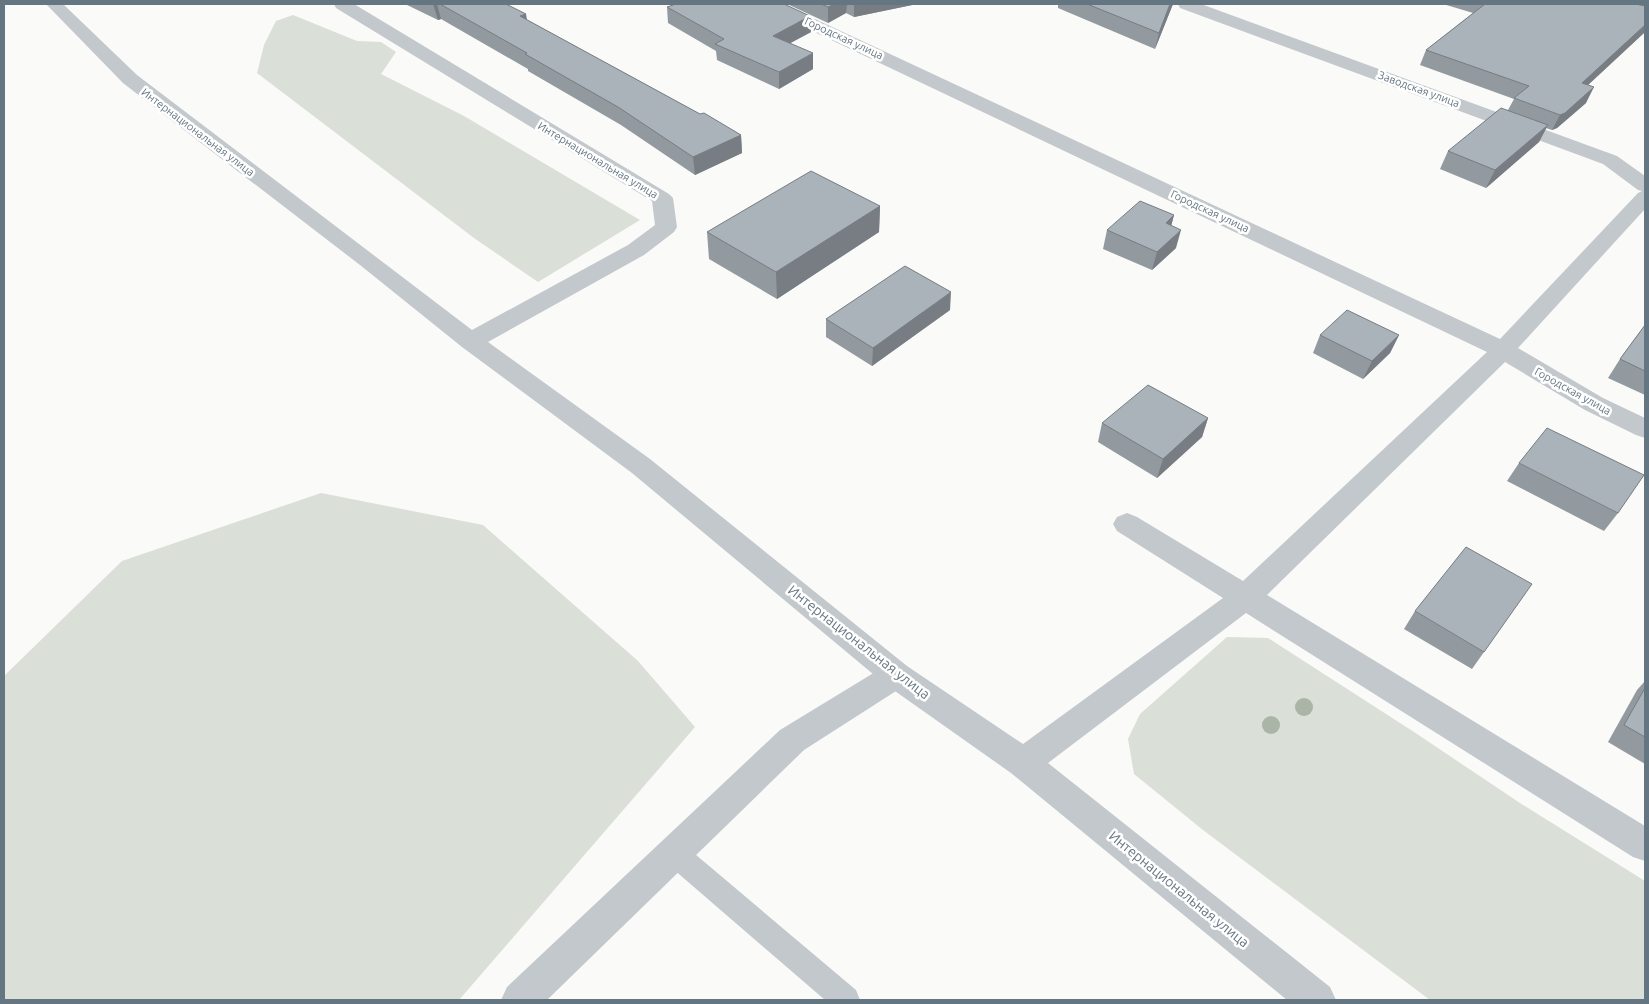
<svg xmlns="http://www.w3.org/2000/svg" width="1649" height="1004" viewBox="0 0 1649 1004" font-family="Ubuntu,sans-serif">
<style>
.green{fill:#dadfd7}
.lines{fill:none;stroke-linecap:round;stroke-linejoin:round}
.service{fill:#c3c8cc;fill-rule:evenodd}
.minor{fill:#c3c8cc;fill-rule:evenodd}
.tertiary{fill:#c3c8cc;fill-rule:evenodd}
.tree{fill:#aab4a7}
.wall{fill:#929a9f}
.shaded-wall{fill:#777d82}
.building{fill:#aab3b9;stroke:#777d82}
.labels{text-anchor:middle;stroke-width:5;stroke-linejoin:round;paint-order:stroke}
.far-street-label{font-size:11px;fill:#657683;stroke:#fff}
.street-label{font-size:14px;fill:#657683;stroke:#fff}
</style>
<rect width="100%" height="100%" fill="#fafaf8"/>
<g class="green">
<path d="M293 15 357 41 381 42 396 52 381 74 464 116 640 220 538 282 474 238 257 73 264 45 276 21Z"/>
<path d="M321 493 483 525 638 661 695 727 459 1000H4V676L122 561Z"/>
<path d="M1227 637 1268 638 1414 732 1523 805 1645 881V1000H1430L1203 830 1134 774 1128 739 1140 714Z"/>
</g>
<g class="lines">
<path class="service" d="M674 841 683 844 856 990 860 1000H825L665 862 661 853 665 844Z"/>
<path class="minor" d="M46 4H63L137 75 472 330 628 245 655 225 652 201 336 8 334 4H354L669 194 673 198 677 227 674 232 644 255 488 342 650 459 907 666 1023 744 1223 598 1117 531 1113 524 1117 517 1127 513 1137 517 1243 581 1487 352 764 8 762 4H783L1500 339 1638 193 1642 191 1638 190 1603 164 1180 8 1178 4H1201L1617 156 1645 176V209L1518 348 1603 398 1645 418V438L1636 435 1585 410 1505 362 1267 595 1645 826V861L1633 857 1246 613 1048 763 1330 987 1336 1000H1287L1011 773 885 684 632 473 462 347 360 265 123 83Z"/>
<path class="tertiary" d="M896 662 907 666 912 675 907 684 804 750 547 1000H501L507 987 780 730 885 666Z"/>
</g>
<g class="tree">
<circle cx="1304" cy="707" r="9"/>
<circle cx="1271" cy="725" r="9"/>
</g>
<g class="wall">
<path d="M405 4H506L527 20 700 114 741 135 742 153 695 175 621 125 528 71V69L441 19 438 20Z"/>
<path d="M787 4H917L854 17 846 13 828 23Z"/>
<path d="M1058 4H1173L1155 49 1058 8Z"/>
<path d="M1443 4H1645V32L1588 85 1586 103 1557 128 1552 130 1546 128 1539 142 1486 188 1440 169 1448 151 1508 110 1514 99 1420 65 1426 50 1473 13Z"/>
<path d="M667 7 811 32 790 43 813 69 779 89 717 60 716 51 668 23Z"/>
<path d="M880 206 879 232 777 299 709 259 707 232Z"/>
<path d="M1174 215 1171 226 1176 248 1152 270 1103 249 1107 230Z"/>
<path d="M950 310 872 366 826 337V319Z"/>
<path d="M1645 325V395L1608 378 1620 359Z"/>
<path d="M1320 335H1399L1390 353 1363 379 1313 353Z"/>
<path d="M1208 418 1202 437 1157 478 1098 442 1102 423Z"/>
<path d="M1519 463 1618 513 1604 531 1507 481Z"/>
<path d="M1415 611 1484 652 1472 669 1404 629Z"/>
<path d="M1645 681V764L1608 742 1637 690Z"/>
</g>
<g class="shaded-wall">
<path d="M433 4H437L441 19 438 20Z"/>
<path d="M835 4H847L846 13 828 23V7Z"/>
<path d="M854 4H917L854 17Z"/>
<path d="M1170 4H1173L1155 49 1159 33Z"/>
<path d="M526 14 529 31 520 16Z"/>
<path d="M810 16 811 32 774 52 773 36Z"/>
<path d="M1645 25V32L1574 98 1582 83Z"/>
<path d="M813 53V69L779 89V72Z"/>
<path d="M1594 87 1586 103 1557 128 1552 130 1560 115Z"/>
<path d="M1548 125 1539 142 1486 188 1495 170Z"/>
<path d="M741 135 742 153 695 175 693 157Z"/>
<path d="M880 206 879 232 777 299 776 272Z"/>
<path d="M1174 215 1169 234 1166 223Z"/>
<path d="M1181 230 1176 248 1152 270 1157 252Z"/>
<path d="M951 292 950 310 872 366 873 348Z"/>
<path d="M1399 335 1390 353 1363 379 1372 361Z"/>
<path d="M1208 418 1202 437 1157 478 1163 459Z"/>
</g>
<g class="building">
<path d="M440 4H506L526 14 520 16 700 114 704 113 741 135 693 157 618 107 525 54 527 53Z"/>
<path d="M676 4H784L810 16 773 36 813 53 779 72 715 44 724 39 667 7Z"/>
<path d="M821 4H835L828 7Z"/>
<path d="M1087 4H1170L1159 33Z"/>
<path d="M1485 4H1635L1645 6V25L1582 83 1594 87 1565 113 1560 115 1514 98 1529 86 1426 50Z"/>
<path d="M1501 108 1548 125 1495 170 1448 151Z"/>
<path d="M811 171 880 206 776 272 707 232Z"/>
<path d="M1140 201 1174 215 1166 223 1181 230 1157 252 1107 230Z"/>
<path d="M905 266 951 292 873 348 826 319Z"/>
<path d="M1347 310 1399 335 1372 361 1320 335Z"/>
<path d="M1645 325V371L1620 359Z"/>
<path d="M1148 385 1208 418 1163 459 1102 423Z"/>
<path d="M1547 428 1644 475 1618 513 1519 463Z"/>
<path d="M1466 547 1532 584 1484 652 1415 611Z"/>
<path d="M1645 688V737L1624 725Z"/>
</g>
<g class="labels">
<g class="far-street-label">
<text transform="translate(844 38) rotate(25)" y="4">Городская улица</text>
<text transform="translate(1419 89) rotate(20)" y="4">Заводская улица</text>
<text transform="translate(198 132) rotate(37)" y="4">Интернациональная улица</text>
<text transform="translate(598 160) rotate(31)" y="4">Интернациональная улица</text>
<text transform="translate(1210 211) rotate(25)" y="4">Городская улица</text>
<text transform="translate(1573 391) rotate(29)" y="4">Городская улица</text>
</g>
<g class="street-label">
<text transform="translate(859 642) rotate(38)" y="5">Интернациональная улица</text>
<text transform="translate(1179 889) rotate(39)" y="5">Интернациональная улица</text>
</g>
</g>
<rect width="1649" height="1004" fill="none" stroke="#657683" stroke-width="10"/>
</svg>
